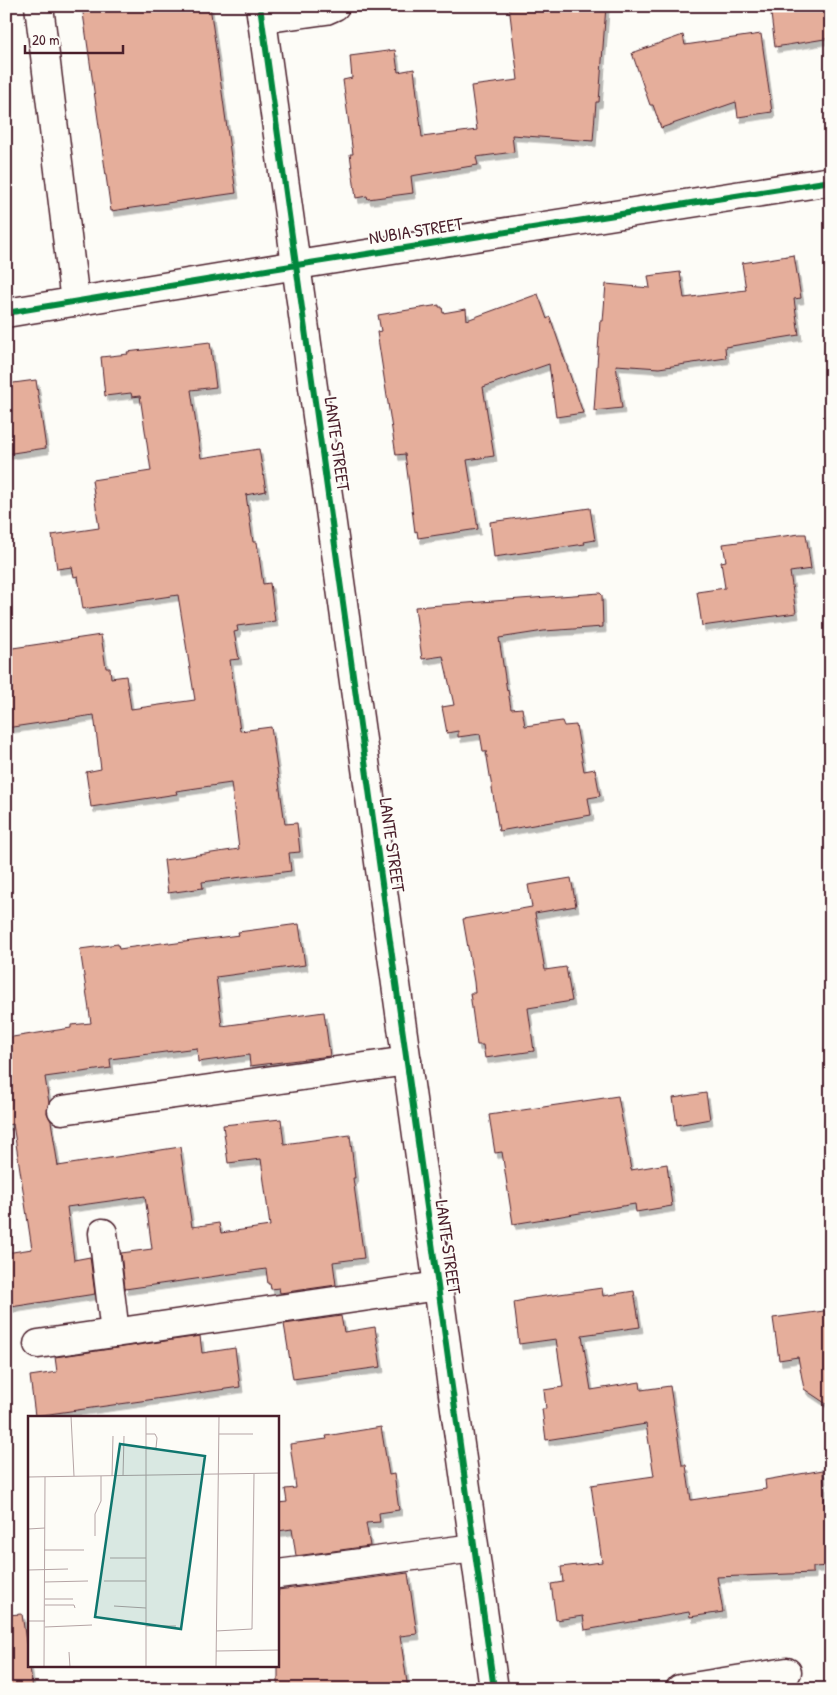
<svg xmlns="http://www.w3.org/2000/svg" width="837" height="1695" viewBox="0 0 837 1695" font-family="'Patrick Hand',sans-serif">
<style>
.building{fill:#e5ae9b;stroke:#4a1f2b;filter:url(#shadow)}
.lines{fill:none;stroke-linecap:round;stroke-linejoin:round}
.minor-casing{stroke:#4a1f2b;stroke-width:31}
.minor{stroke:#fdfcf7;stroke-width:28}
.cycleway-casing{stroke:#fdfcf7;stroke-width:9}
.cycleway{stroke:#00873e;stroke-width:6}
.labels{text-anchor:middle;stroke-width:4;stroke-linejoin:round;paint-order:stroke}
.street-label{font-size:18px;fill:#4a1f2b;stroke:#fdfcf7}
.inset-road{fill:none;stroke:#b5a4a5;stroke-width:1}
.view{fill:#0f766e;fill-opacity:0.15;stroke:#0f766e;stroke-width:2.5}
.inset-edge{fill:none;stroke:#4a1f2b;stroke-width:2.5}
</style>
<defs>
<filter id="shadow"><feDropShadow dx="3" dy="5.5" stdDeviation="0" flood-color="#0004"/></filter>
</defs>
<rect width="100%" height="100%" fill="#fdfcf7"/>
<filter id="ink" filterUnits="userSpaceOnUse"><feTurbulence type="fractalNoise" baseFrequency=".02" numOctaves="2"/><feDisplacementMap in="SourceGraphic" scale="10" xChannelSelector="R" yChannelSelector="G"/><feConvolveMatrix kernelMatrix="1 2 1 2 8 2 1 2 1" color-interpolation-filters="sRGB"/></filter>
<g filter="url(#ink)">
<g class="building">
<path d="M82 6H210L236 193 111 211Z"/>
<path d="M509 6H606L599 102H596L593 141 512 135 514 152 476 157 478 165 411 176 413 193 368 199 367 196 356 198 350 154H353L343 80 352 78 350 56 395 50 398 72 414 69 422 137 477 130 471 86 518 80Z"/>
<path d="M770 6H831V38L775 47Z"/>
<path d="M761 34 772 112 738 117 736 102 661 128 653 105H650L632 53 683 35 685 45Z"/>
<path d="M794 255 801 298 794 299 799 335 725 347 726 358 659 368 616 365 622 408 594 411 600 321H603L606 284 650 288 648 276 680 272 684 298 746 290 742 263Z"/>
<path d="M538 294 547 319 550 317 583 413 556 417 549 364 483 387 494 456 467 460 478 529 418 538 417 531 415 532 405 454 396 455 377 332 381 331 378 315 439 305V307H442L443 313 466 309 467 320Z"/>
<path d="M210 342 216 387 191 390 201 458 259 449 266 491 246 495 253 542H257L263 584 270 583 275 621 237 626 238 631 234 632 239 659 230 660 240 731 271 727 285 824 297 823 300 852 289 853 291 871 202 882 203 888 168 893 164 860 239 849 231 783 176 791 177 794 91 807 86 772 101 769 94 715 6 728V649L101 635 106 668H110L111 678 126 676 131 709 195 700 178 595 83 609 78 576 74 577 72 567 57 569 52 535 99 528 92 480 151 471 140 396 132 397 131 393 105 396 101 357 128 354 127 352Z"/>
<path d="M36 380 46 448 6 454V384Z"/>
<path d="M590 508 595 540 584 542 585 544 494 557 490 522Z"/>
<path d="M800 534H806L811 569 790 572 796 613 702 626 697 592 725 588 721 562 726 561 723 544Z"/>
<path d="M600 593 602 595 603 627 544 631 499 638 507 691 508 690 511 709 522 708 525 726 562 721 564 726 576 725 584 771 595 769 600 796 588 798 591 815 499 831 486 751H483L480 734 458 737V731L447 733 442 707 454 705 443 656 422 659 415 607Z"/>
<path d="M571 878 576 906 535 913 545 970 566 967 572 1001 528 1008 534 1051 485 1058 483 1045H477L470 993H475L474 982 463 919 532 907 528 885Z"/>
<path d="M299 924 305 965 216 977 222 1026 324 1012 330 1056 250 1066 249 1055 198 1062 197 1048 110 1059 111 1068 45 1077 49 1103 47 1113 51 1121 58 1166 180 1147 192 1227 219 1223 221 1233 270 1226 261 1159 228 1163 223 1125 281 1119 284 1144 350 1135 355 1178H353L364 1258 333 1262 336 1285 280 1293 279 1288 271 1289 270 1284H268L266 1269 125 1289 121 1253 152 1249 145 1196 67 1207 74 1260 90 1257 95 1294 11 1307 6 1275V1253L32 1249 13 1124 6 1125V1038L71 1028V1025L91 1023 80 949 118 944 119 949 169 942V944L239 935 238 932Z"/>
<path d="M706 1093 710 1119 677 1125 673 1098Z"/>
<path d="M618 1096 631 1170 667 1164 672 1206 636 1212 635 1204 513 1224 502 1152 495 1153 489 1115Z"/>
<path d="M602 1288 603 1296 634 1291 640 1327 582 1335 591 1390 640 1382 641 1390 670 1386 682 1465H686L691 1500 766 1489 765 1480 823 1470 826 1527H829L831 1566 813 1567V1573L717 1577 723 1612 690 1617 689 1612 585 1630 583 1616 556 1620 551 1584 563 1582 561 1567 602 1562 591 1485 654 1476 646 1424 546 1440 542 1409H546L544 1390 563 1387 556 1339 519 1344 514 1302 524 1300V1299Z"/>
<path d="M831 1310V1407L804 1389 798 1357 779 1360 773 1318Z"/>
<path d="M341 1316 344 1332 375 1327 381 1367 293 1379 284 1324Z"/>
<path d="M200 1336 202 1353 235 1348 240 1387 35 1416 30 1376 57 1372 55 1357Z"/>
<path d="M381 1427 389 1475 394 1474 399 1510 379 1513 380 1522 366 1523 370 1546 296 1556 292 1529 278 1531V1503L287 1502 285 1489 296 1488 290 1444 327 1439 326 1436Z"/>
<path d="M408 1573 417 1634 400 1636 408 1689H278V1590Z"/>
<path d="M22 1614 33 1689H6V1615Z"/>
</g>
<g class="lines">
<g class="minor-casing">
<g id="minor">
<path d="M39 6 75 302"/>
<path d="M260 6 494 1689"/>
<path d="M262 19 326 10 335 6"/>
<path d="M6 313 297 265 831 181"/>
<path d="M62 1110 407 1061"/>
<path d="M103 1233 115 1333"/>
<path d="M38 1344 438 1286"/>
<path d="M278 1574 474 1548"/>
<path d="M680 1689 787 1672"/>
</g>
</g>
<use href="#minor" class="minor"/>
<g class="cycleway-casing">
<g id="cycleway">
<path d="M260 6 494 1689"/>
<path d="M6 313 297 265 831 181"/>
</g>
</g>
<use href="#cycleway" class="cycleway"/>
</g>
</g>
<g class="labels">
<g class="street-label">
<text transform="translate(416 231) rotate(-9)" y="6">NUBIA STREET</text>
<text transform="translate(337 444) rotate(82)" y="6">LANTE STREET</text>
<text transform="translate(392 845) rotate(82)" y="6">LANTE STREET</text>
<text transform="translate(448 1247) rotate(82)" y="6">LANTE STREET</text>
</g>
</g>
<g transform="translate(28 1416)">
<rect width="251" height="251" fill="#fdfcf7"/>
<path class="inset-road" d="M43 0 46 60M118 18H127L129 22 128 32 118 33M191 18H225M84 60 85 20M95 60 96 20M0 61 252 57M0 113 17 112M67 120V98L73 85V60M16 134H56M82 142H118M0 154 40 153M76 165H118M16 166 60 165M17 183H45M17 189H46L47 192M86 190 118 192M0 205H17M118 210H148M17 211 64 209M188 215 224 213 226 58M188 235 252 234M41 236 42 251M16 251 17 61M118 251V0M188 251 191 0"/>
<path class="view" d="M92 28 177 40 153 213 67 201Z"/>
<rect width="251" height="251" class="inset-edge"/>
</g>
<rect width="837" height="1695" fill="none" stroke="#fdfcf7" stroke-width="25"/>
<rect x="12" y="12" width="812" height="1670" fill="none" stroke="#4a1f2b" stroke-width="2" filter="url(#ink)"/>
<path d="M25 45v8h98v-8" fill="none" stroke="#4a1f2b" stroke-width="2.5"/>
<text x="32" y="45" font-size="15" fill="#4a1f2b" stroke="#fdfcf7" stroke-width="4" paint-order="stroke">20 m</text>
</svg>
